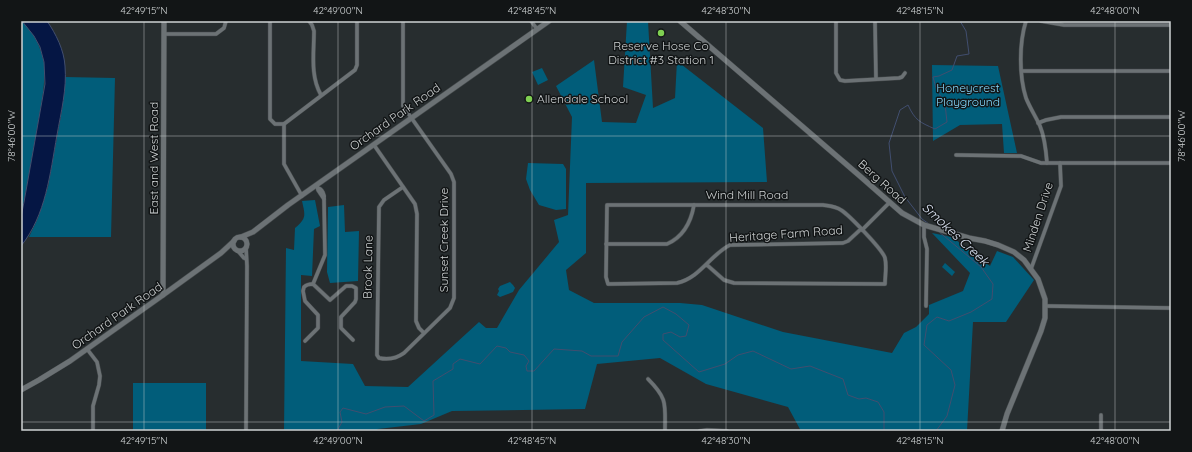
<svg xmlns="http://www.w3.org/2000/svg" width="1192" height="452" viewBox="0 0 1192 452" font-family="Quicksand,sans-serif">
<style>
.green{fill:#015d7a}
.water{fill:#051644;stroke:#414e6f}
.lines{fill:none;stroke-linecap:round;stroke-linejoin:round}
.stream{stroke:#414e6f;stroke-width:1}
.street-casing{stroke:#454a4c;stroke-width:4.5}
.secondary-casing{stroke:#454a4c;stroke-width:6}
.street{stroke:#6c7275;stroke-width:3.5}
.secondary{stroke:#6c7275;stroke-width:5}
.ticks{fill:none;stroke:#ced2d3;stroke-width:1;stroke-opacity:0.45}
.poi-dot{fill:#7fd052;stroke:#121516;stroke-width:1.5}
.labels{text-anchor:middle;stroke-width:3;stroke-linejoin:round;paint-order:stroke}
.poi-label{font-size:12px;fill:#ced2d3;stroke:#121516}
.park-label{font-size:12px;fill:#84d7fb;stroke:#121516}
.street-label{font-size:12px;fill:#ced2d3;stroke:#121516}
.water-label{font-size:13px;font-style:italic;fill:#d9e1f1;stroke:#121516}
.neatline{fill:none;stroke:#ced2d3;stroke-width:1.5}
.ticks-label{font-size:10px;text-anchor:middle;fill:#ced2d3}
</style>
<rect width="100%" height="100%" fill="#272d2f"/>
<g class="green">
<path d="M21 21C32 27 42 50 44 63 46 83 41 104 38 124 33 150 29 176 24 202L21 217Z"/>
<path d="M627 21H648L653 108 675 98 677 61 763 128 767 182 586 183V253L566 270 569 290 594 303H680L702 305 783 332 892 353 904 333 916 327 929 314V305L963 291 970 273 932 233 952 237 990 266 997 251 1013 257 1034 280 1006 322H973L967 431H801L788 407 706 384 660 358 597 364 585 409 452 411 421 424 378 429 375 431H284L286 248 294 250 295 228C307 218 305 215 302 201L315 200 320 226 314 229 312 276 301 275V361L353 364 365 386 408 387 479 322 486 328H497L519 290 559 242 554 220 568 215 572 117 556 86 594 60 602 122 636 123 646 95 623 87Z"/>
<path d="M932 65 998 66 1017 153H1004L1002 124 960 125 933 141Z"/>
<path d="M542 68 548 80 538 85 532 72Z"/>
<path d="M65 77 115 78 111 237H29L38 218 48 187 62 110 65 85Z"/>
<path d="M528 163 563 164 566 169V209L556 210 539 205 530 190 526 179Z"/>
<path d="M344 205 345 232 359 231 358 281 330 283 327 272 328 207Z"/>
<path d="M945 263 955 272 952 276 942 267Z"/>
<path d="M510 282 513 285 515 288 513 292 500 297 497 295 499 291 498 289 500 286Z"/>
<rect x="133" y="383" width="73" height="48"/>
</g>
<path class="water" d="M22 21H47C56 34 64 50 65 66 67 89 61 112 57 135 50 174 46 215 21 246V217L24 202 45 84 44 62 40 47 34 36Z"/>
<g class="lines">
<g class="stream">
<path d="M929 224 922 219 905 197 892 171 889 143 900 110 908 105C915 120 919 122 935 129L947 122 945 104 936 88 933 77 939 76 952 70 957 56 969 54 966 31 960 21"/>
<path d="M337 431 342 422 340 412 343 408 366 414 385 407 404 406 424 421 434 415 433 381 453 369V364L460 359 480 364 497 346 506 348 510 352 524 355 529 361 526 366 527 371H534L554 349 582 351 591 356H618L622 342 644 317 663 307 676 314 689 325 686 336 680 337 671 332 663 334V340L699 372 725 364 738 355 753 351 791 369 810 366 843 379 848 395 859 399 866 398 878 402 884 412V431"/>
<path d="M936 431 947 416 955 385 951 370 924 345 927 325 937 317 949 321 971 312 992 299 993 284 981 267 938 231"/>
</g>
<g class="street-casing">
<g id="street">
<path d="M270 21V119L275 124H284"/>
<path d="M309 21 312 25 314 31C314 53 310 76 321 95"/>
<path d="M531 21 537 29"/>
<path d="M836 21V73L840 80 845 81 899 78 902 77 905 73"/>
<path d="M875 21 876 79"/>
<path d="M1026 21C1019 43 1019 76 1026 98 1030 108 1036 117 1040 126 1045 138 1046 150 1047 163"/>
<path d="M1041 21 1064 25H1171"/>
<path d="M164 34H216L224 28 226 21"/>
<path d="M1022 71H1171"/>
<path d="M1038 123 1046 120 1061 117H1171"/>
<path d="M284 124 355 70 357 65V21"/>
<path d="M284 124V164L302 196"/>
<path d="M374 145 415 204 417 214 416 321 419 328 424 333"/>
<path d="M956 155 1021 156 1041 163H1171"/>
<path d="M317 185 318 190 324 199C325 195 322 189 318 188"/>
<path d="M403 187 384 200 379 207 377 355 379 358C388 360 397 358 404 353L450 308 454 298V182L451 174 403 106V21"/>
<path d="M924 225V237L927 249 926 306"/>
<path d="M862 230 890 202"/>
<path d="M606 244H667C683 237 691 222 694 205"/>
<path d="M238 251 244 258 246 259"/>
<path d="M707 265 724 280 734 283 885 284C885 276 887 266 885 258 883 250 849 215 841 210 835 206 829 206 823 205H607L606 277 608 284 677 283C700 278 710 255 730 245L843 243 848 241 861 229"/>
<path d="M1031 269 1061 186 1060 163"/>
<path d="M313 284 325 255 324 199"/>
<path d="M1046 306 1171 308"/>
<path d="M305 341 318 328V315L305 301 303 291 304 287C307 284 310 284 313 284L330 300 346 286H352L356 288V299L355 302 341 317V328L353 340"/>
<path d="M87 349 97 362 100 376 99 385 93 406V431"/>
<path d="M648 379C668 399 665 404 665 431"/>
<path d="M246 431 247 266 246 247"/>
<path d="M700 431 707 430 727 431"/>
<path d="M1101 431V415"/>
</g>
</g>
<g class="secondary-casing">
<g id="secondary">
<path d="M680 21 861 177 902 213 924 225 969 238 985 241 998 245 1014 252 1024 260 1038 279 1045 299V318L1041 331 1007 414 1002 431"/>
<path d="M241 237 253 232 288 205 549 21"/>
<circle cx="240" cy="244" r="7"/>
<path d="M163 295 164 21"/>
<path d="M21 390 39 380 70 361 163 295 221 253 234 241"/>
</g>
</g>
<use href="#street" class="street"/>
<use href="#secondary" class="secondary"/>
</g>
<path class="ticks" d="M144 21V431M338 21V431M532 21V431M726 21V431M920 21V431M1115 21V431M21 136H1171M21 422H1171"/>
<g class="poi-dot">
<circle cx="661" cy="33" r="4"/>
<circle cx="529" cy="99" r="4"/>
</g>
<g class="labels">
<g class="poi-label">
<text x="661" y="50">Reserve Hose Co<tspan x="661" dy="14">District #3 Station 1</tspan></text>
<text x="537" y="103" text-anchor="start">Allendale School</text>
</g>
<g class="park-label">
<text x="968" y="92">Honeycrest<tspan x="968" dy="14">Playground</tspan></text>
</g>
<g class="street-label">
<text transform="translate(395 117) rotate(-35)" y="4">Orchard Park Road</text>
<text transform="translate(154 158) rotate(-90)" y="4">East and West Road</text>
<text transform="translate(882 182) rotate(42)" y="4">Berg Road</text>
<text x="747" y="199">Wind Mill Road</text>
<text transform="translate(1038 217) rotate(-72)" y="4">Minden Drive</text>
<text transform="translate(786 234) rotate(-4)" y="4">Heritage Farm Road</text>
<text transform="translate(444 240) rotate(-90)" y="4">Sunset Creek Drive</text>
<text transform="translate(368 267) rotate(-89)" y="4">Brook Lane</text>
<text transform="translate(117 316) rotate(-35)" y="4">Orchard Park Road</text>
</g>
<g class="water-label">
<text transform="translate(956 234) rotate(43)" y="5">Smokes Creek</text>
</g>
</g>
<rect width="1192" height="452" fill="none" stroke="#121516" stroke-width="44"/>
<rect x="22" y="22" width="1148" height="408" class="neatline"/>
<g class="ticks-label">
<text x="144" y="14">42°49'15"N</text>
<text x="338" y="14">42°49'00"N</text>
<text x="532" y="14">42°48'45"N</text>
<text x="726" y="14">42°48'30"N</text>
<text x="920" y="14">42°48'15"N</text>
<text x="1115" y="14">42°48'00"N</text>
<text transform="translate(1181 136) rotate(-90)" y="4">78°46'00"W</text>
<text transform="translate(11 136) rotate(-90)" y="4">78°46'00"W</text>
<text x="144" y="444">42°49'15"N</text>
<text x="338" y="444">42°49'00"N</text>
<text x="532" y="444">42°48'45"N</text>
<text x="726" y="444">42°48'30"N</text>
<text x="920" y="444">42°48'15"N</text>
<text x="1115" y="444">42°48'00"N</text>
</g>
</svg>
